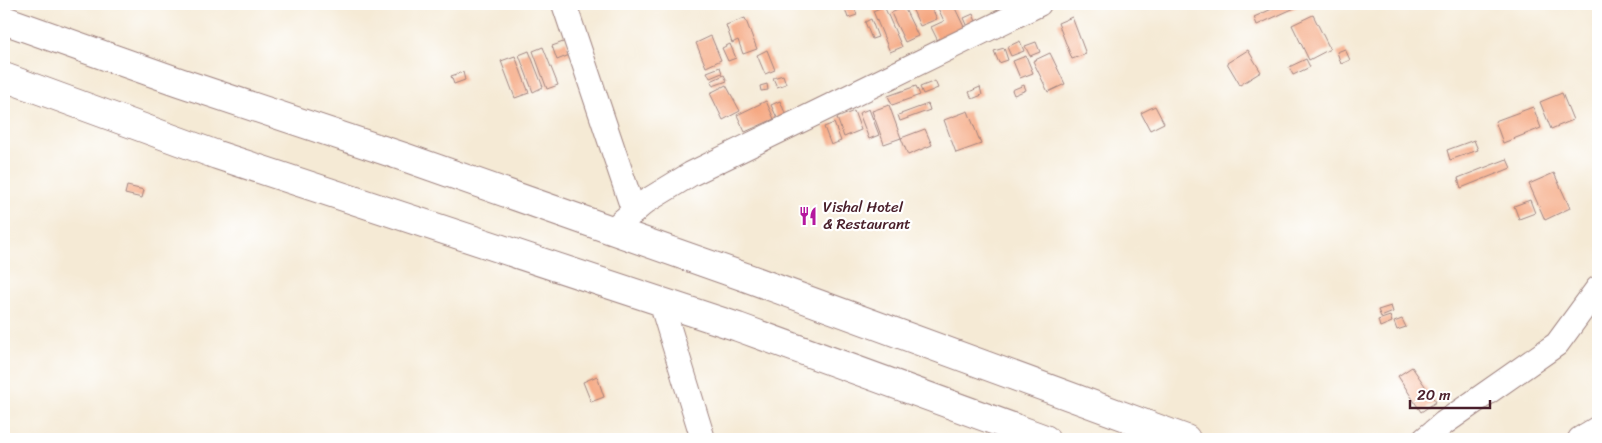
<svg xmlns="http://www.w3.org/2000/svg" width="1602" height="443" viewBox="0 0 1602 443" font-family="Sriracha,sans-serif">
<style>
.building{fill:#f5a882}
.lines{fill:none;stroke-linecap:round;stroke-linejoin:round}
.minor-casing{stroke:#a08480;stroke-width:26}
.trunk-casing{stroke:#a08480;stroke-width:30}
.minor{stroke:#fff;stroke-width:24}
.trunk{stroke:#fff;stroke-width:28}
.labels{text-anchor:middle;stroke-width:4.5;stroke-linejoin:round;paint-order:stroke}
.poi-label{font-size:15px;fill:#4a1f2b;stroke:#fff;text-anchor:start}
</style>
<rect width="100%" height="100%" fill="#fff"/>
<filter id="ink" filterUnits="userSpaceOnUse"><feTurbulence type="fractalNoise" baseFrequency=".02" numOctaves="2"/><feDisplacementMap in="SourceGraphic" scale="10" xChannelSelector="R" yChannelSelector="G"/><feConvolveMatrix kernelMatrix="1 2 1 2 8 2 1 2 1" color-interpolation-filters="sRGB"/></filter>
<filter id="wash" filterUnits="userSpaceOnUse"><feTurbulence type="fractalNoise" baseFrequency=".0096" numOctaves="4" result="noise"/><feDisplacementMap in="SourceGraphic" scale="20" xChannelSelector="R" yChannelSelector="G"/><feGaussianBlur stdDeviation="1.12" result="paint"/><feColorMatrix in="noise" values="0 0 0 0 0 0 0 0 0 0 0 0 0 0 0 0 0 1.4 0 .05"/><feComposite in="paint" operator="in"/></filter>
<g filter="url(#wash)">
<rect width="100%" height="100%" fill="#f5ead5"/>
<g id="blocks">
<g class="building">
<path d="M853 4 857 15 848 18 844 6Z"/>
<path d="M910 4H930L937 19 920 26Z"/>
<path d="M936 4H953L965 29 938 41 931 27 944 21Z"/>
<path d="M1283 4H1298L1299 6 1257 25 1254 17Z"/>
<path d="M884 6 902 47 890 52 873 11Z"/>
<path d="M904 7 918 36 905 42 891 13Z"/>
<path d="M973 14 977 24 968 27 964 18Z"/>
<path d="M1313 15 1330 49 1309 60 1292 25Z"/>
<path d="M1072 17 1086 54 1072 59 1058 23Z"/>
<path d="M745 18 757 49 743 54 738 40 732 43 726 25Z"/>
<path d="M871 19 878 37 872 39 865 22Z"/>
<path d="M711 36 721 60 706 67 696 43Z"/>
<path d="M566 41 572 54 557 60 552 46Z"/>
<path d="M1020 41 1024 51 1011 56 1007 47Z"/>
<path d="M1036 42 1040 52 1030 56 1025 46Z"/>
<path d="M730 44 736 58 728 61 722 48Z"/>
<path d="M543 47 558 85 547 89 533 51Z"/>
<path d="M1004 48 1008 60 999 63 994 51Z"/>
<path d="M1345 49 1350 60 1341 64 1337 52Z"/>
<path d="M767 50 775 70 765 74 757 55Z"/>
<path d="M1248 50 1261 72 1240 85 1227 63Z"/>
<path d="M529 51 543 87 533 92 519 55Z"/>
<path d="M1050 53 1065 84 1048 92 1033 61Z"/>
<path d="M515 56 529 93 515 98 501 61Z"/>
<path d="M1026 56 1033 73 1020 78 1013 61Z"/>
<path d="M1306 59 1310 67 1293 75 1289 67Z"/>
<path d="M720 67 722 73 710 78 707 72Z"/>
<path d="M463 72 465 80 454 84 451 76Z"/>
<path d="M724 75 727 81 713 86 711 81Z"/>
<path d="M783 75 786 84 777 87 773 78Z"/>
<path d="M935 81 938 88 923 94 920 87Z"/>
<path d="M767 84 768 90 761 91 760 86Z"/>
<path d="M726 85 740 111 723 120 710 93Z"/>
<path d="M1024 85 1026 90 1014 95 1012 90Z"/>
<path d="M916 86 920 95 892 105 888 96Z"/>
<path d="M980 87 982 95 972 99 969 92Z"/>
<path d="M1562 93 1573 120 1551 129 1540 102Z"/>
<path d="M766 101 774 119 745 132 737 115Z"/>
<path d="M780 101 788 120 780 124 771 105Z"/>
<path d="M928 104 930 110 900 121 898 115Z"/>
<path d="M889 105 901 138 884 144 872 111Z"/>
<path d="M1155 106 1164 123 1150 130 1141 113Z"/>
<path d="M1533 107 1541 128 1503 143 1495 121Z"/>
<path d="M869 109 879 135 869 139 859 113Z"/>
<path d="M854 111 861 130 844 137 837 118Z"/>
<path d="M968 111 981 144 956 153 944 120Z"/>
<path d="M834 123 841 141 831 145 824 127Z"/>
<path d="M925 129 932 145 908 155 901 138Z"/>
<path d="M1474 140 1478 150 1450 160 1447 150Z"/>
<path d="M1507 159 1511 168 1461 188 1458 178Z"/>
<path d="M1554 173 1570 208 1545 220 1529 184Z"/>
<path d="M127 186 144 190 142 198 125 194Z"/>
<path d="M1530 200 1535 213 1519 219 1514 206Z"/>
<path d="M1391 306 1393 312 1381 317 1378 310Z"/>
<path d="M1390 316 1392 322 1380 327 1378 320Z"/>
<path d="M1402 319 1406 327 1397 330 1394 322Z"/>
<path d="M1412 367 1436 402 1421 412 1398 376Z"/>
<path d="M597 376 604 397 591 402 583 382Z"/>
</g>
</g>
</g>
<g filter="url(#ink)">
<use href="#blocks" fill-opacity="0" stroke="#a08480" stroke-width="1"/>
<g class="lines">
<g class="minor-casing">
<g id="minor">
<path d="M564 4 634 212"/>
<path d="M612 230 645 202 691 174 1039 4"/>
<path d="M661 302 703 439"/>
<path d="M1425 439 1444 423 1557 344 1598 288"/>
<path d="M1580 439 1598 428"/>
</g>
</g>
<g class="trunk-casing">
<g id="trunk">
<path d="M4 20 179 82 404 157 745 277 1186 439"/>
<path d="M4 77 217 155 738 327 1045 439"/>
</g>
</g>
<use href="#minor" class="minor"/>
<use href="#trunk" class="trunk"/>
</g>
</g>
<defs>
<g id="restaurant-bare" transform="scale(1.5)"><path d="M-5-6h1v4h1v-4h1v4h1v-4h1v5L-1.5 .5V6h-2V.5L-5-1ZM5-6V6H3V1.5H1.5Q1.5-4 5-6Z" fill="#b5179e" stroke="#fff" stroke-width="2.5" paint-order="stroke"/></g>
</defs>
<g fill-rule="evenodd">
<use href="#restaurant-bare" x="808" y="216"/>
</g>
<g class="labels">
<g class="poi-label">
<text x="823" y="212">Vishal Hotel<tspan x="823" dy="17">&amp; Restaurant</tspan></text>
</g>
</g>
<rect width="1602" height="443" fill="none" stroke="#fff" stroke-width="20"/>
<path d="M1410 400v8h80v-8" fill="none" stroke="#4a1f2b" stroke-width="2.5"/>
<text x="1417" y="400" font-size="15" fill="#4a1f2b" stroke="#ffffff" stroke-width="4" paint-order="stroke">20 m</text>
</svg>
